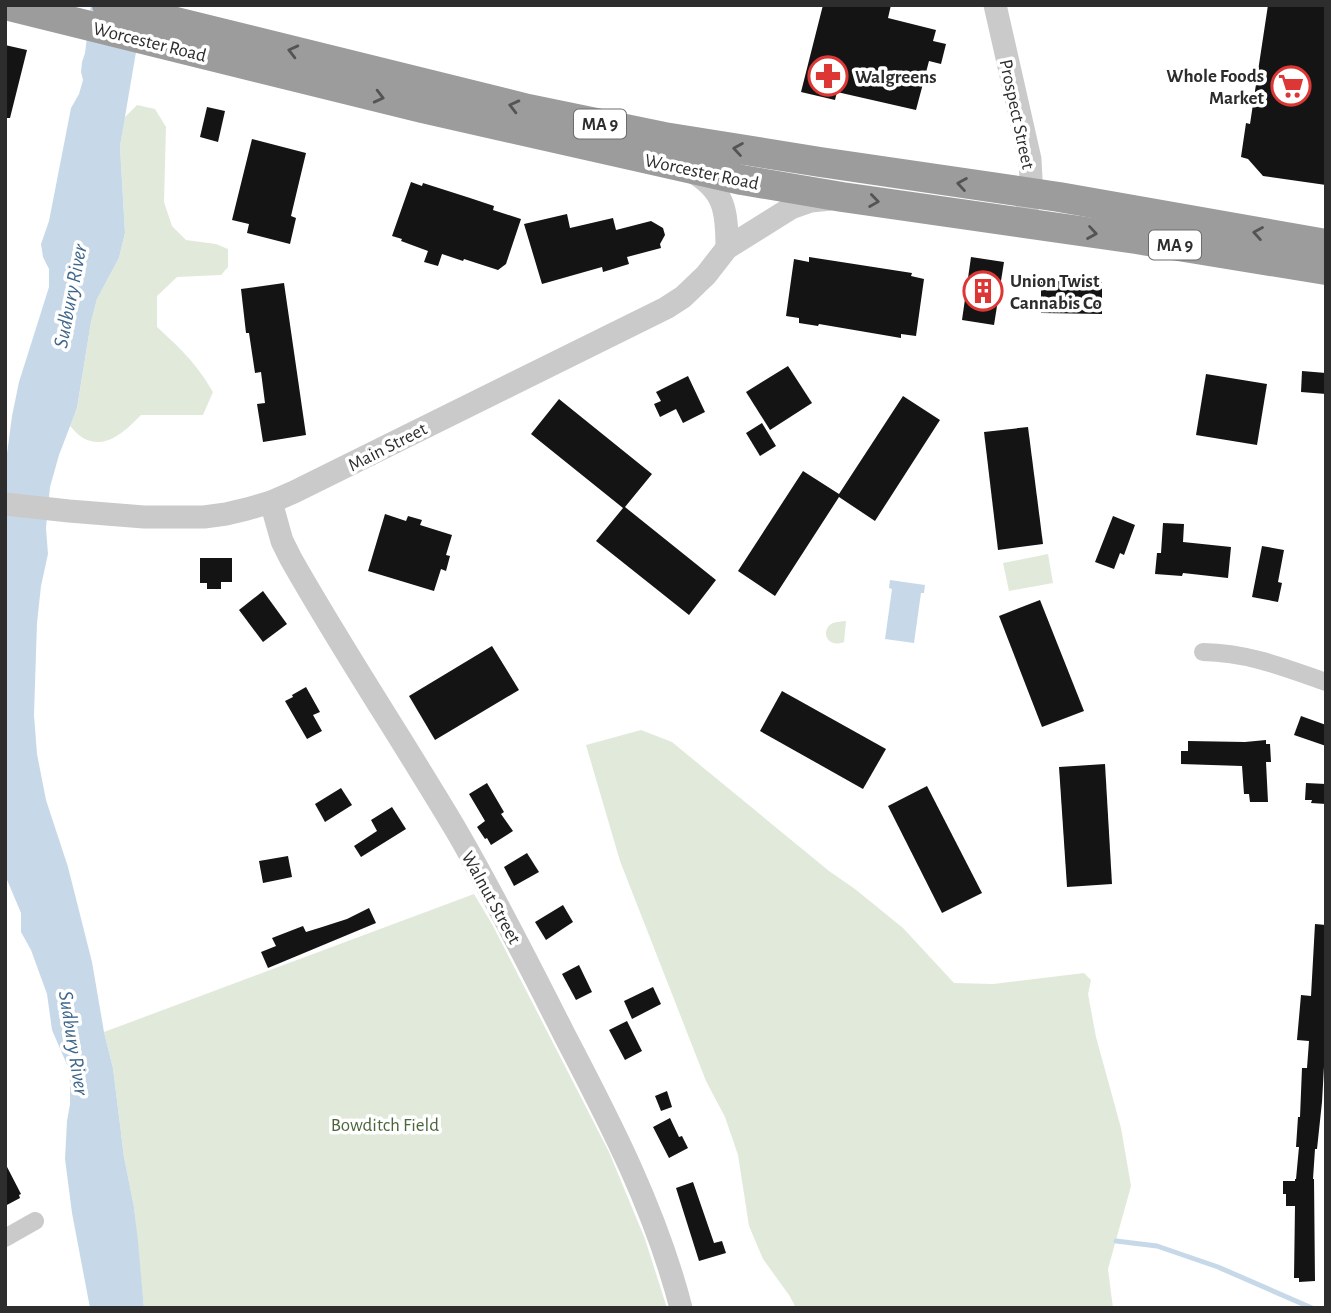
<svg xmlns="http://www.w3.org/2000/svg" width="1331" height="1313" viewBox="0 0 1331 1313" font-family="'Alegreya Sans',sans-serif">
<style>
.green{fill:#e1eada}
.water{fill:#c7d9e9}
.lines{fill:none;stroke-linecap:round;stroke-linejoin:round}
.stream{stroke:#c7d9e9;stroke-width:5}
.building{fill:#141414}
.minor{stroke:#cacaca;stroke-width:18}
.tertiary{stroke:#cacaca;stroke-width:23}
.trunk{stroke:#9c9c9c;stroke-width:30}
.oneway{stroke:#545454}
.labels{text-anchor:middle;stroke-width:7;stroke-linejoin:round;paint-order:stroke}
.shield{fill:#fff;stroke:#6c6c6c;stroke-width:2}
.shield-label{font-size:18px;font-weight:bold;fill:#2d2d2d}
.street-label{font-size:19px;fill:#2d2d2d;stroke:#fff}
.poi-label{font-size:19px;font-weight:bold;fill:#2d2d2d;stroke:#fff;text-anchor:start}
.park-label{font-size:19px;fill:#4c663c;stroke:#fff}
.water-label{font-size:21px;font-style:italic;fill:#3f678b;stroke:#fff}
</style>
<rect width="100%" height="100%" fill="#fff"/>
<g class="green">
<path d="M137 105 155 109 166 127 164 202 172 226 186 240 216 244 228 249V267L221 275 177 277 157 296V327C181 349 196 363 213 392L203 415H141C126 430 106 451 83 438 78 435 74 430 70 426L77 408 91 322 97 299 119 258 125 233 120 146 124 118Z"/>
<path d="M1048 554 1053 583 1009 591 1003 563Z"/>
<path d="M846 621 844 642C826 649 820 629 833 623 835 622 844 621 846 621Z"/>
<path d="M641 730 672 742 829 871 855 889 903 928 954 983 993 984 1084 973 1091 980 1088 994 1096 1037 1121 1128 1131 1186 1108 1269 1113 1308H796L789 1295 763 1259 749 1226 738 1155 725 1117 706 1081 620 861 586 745Z"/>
<path d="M474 894 492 924 609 1152 645 1239 667 1308H144L134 1207 124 1157 113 1068 104 1032Z"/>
</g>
<g class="water">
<path d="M91 5H144L120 146 125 233 119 258 97 299 91 322 77 408 59 455 50 487 46 528 48 554 41 586 37 623 34 715 37 754 46 800 68 867 92 962 104 1032 113 1068 124 1157 134 1207 138 1241 144 1308H90L72 1213 65 1159 67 1121 70 1104V1083L68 1067 52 1030 47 994 31 950 21 932V913L5 875V469L12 416 19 382 49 287V269L43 257 41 244 49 221 71 108 79 94 83 80 81 72 82 62 85 53Z"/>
<path d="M890 580 925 585 924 593H921L914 643 885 639 892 589 889 588Z"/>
</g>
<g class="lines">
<path class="stream" d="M1116 1241 1157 1246 1218 1267 1312 1308"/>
</g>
<g class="building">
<path d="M823 5H891L888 18 936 30 933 41 946 44 941 64 929 61 916 110 837 92 835 100 801 92Z"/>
<path d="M1268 5H1326V185L1263 176 1248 159 1241 157 1246 123 1250 124Z"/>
<path d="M5 45 27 50 10 118H5Z"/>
<path d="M207 107 225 111 218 142 200 137Z"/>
<path d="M252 139 306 153 291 216 296 218 290 244 247 233 249 224 232 220Z"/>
<path d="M411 182 422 186 423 183 470 198 494 206 493 210 521 219 506 264 498 270 464 259 463 261 442 254 438 266 424 262 428 251 401 241 402 239 392 236Z"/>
<path d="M567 214 570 228 613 218 616 230 651 221 663 228 665 235 660 244 661 248 627 257 629 264 603 272 602 267 542 284 524 224Z"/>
<path d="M809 257 912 273 911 276 924 279 916 336 901 334V338L819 324 818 326 799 323V318L786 316 794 259 809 262Z"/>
<path d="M971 257 1004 262 994 325 962 320Z"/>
<path d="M1041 281H1102V314L1041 313Z"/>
<path d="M284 283 306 435 263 442 257 404 265 403 261 372 255 373 249 333H246L241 289Z"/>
<path d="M788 366 812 403 770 430 746 392Z"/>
<path d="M1302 371 1326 373V394L1301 392Z"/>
<path d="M1206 374 1267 384 1257 445 1196 435Z"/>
<path d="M688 376 705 412 683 423 676 409 660 417 654 404 661 401 656 392Z"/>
<path d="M903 396 940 420 875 521 839 497 775 596 738 571 803 471 839 494Z"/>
<path d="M559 399 652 474 625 507 716 580 689 615 596 541 623 508 531 434Z"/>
<path d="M762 423 776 446 760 456 746 433Z"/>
<path d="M1028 427 1043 544 998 550 984 432Z"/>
<path d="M385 514 406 521 408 516 422 520 420 525 452 535 446 555 450 556 446 571 441 569 434 591 368 571Z"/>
<path d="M1113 516 1135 525 1124 555 1120 553 1114 569 1095 562Z"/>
<path d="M1163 523 1184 524 1183 542 1231 547 1228 578 1183 573 1182 576 1155 574 1157 553H1161Z"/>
<path d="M1262 546 1284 550 1278 582 1282 583 1278 602 1252 597Z"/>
<path d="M200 558H232V582H221V589H207V583H200Z"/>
<path d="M263 591 287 624 263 642 239 610Z"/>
<path d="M1040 600 1084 711 1042 727 999 616Z"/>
<path d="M492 646 519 690 435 740 409 696Z"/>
<path d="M306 687 320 712 313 715 322 731 307 739 285 701 293 697 292 695Z"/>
<path d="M782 691 886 749 863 789 760 731Z"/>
<path d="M1301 716 1326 725V746L1294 735Z"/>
<path d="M1266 740V744H1270L1271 762H1266L1268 802H1250L1249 794H1244L1242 766 1181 764V751H1188V741L1245 742Z"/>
<path d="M1105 764 1112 884 1067 887 1059 767Z"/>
<path d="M487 783 504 812 501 814 513 831 491 845 487 838 485 839 477 827 485 821 469 794Z"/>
<path d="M1306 783 1326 784V804L1311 803 1312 800H1305Z"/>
<path d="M927 786 982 893 942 913 888 806Z"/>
<path d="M341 788 352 805 325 822 315 804Z"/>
<path d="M392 807 406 829 361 857 354 846 377 831 371 820Z"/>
<path d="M527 853 539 872 514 886 504 867Z"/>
<path d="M288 856 292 877 263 883 259 861Z"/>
<path d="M563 905 573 922 546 940 535 922Z"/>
<path d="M369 908 376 923 268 968 261 952 276 946 272 938 303 926 306 932 319 928 347 919Z"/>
<path d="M1315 924 1326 925V1031L1322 1102 1317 1149H1315L1313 1179H1314L1315 1281 1299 1282V1278H1294L1295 1206H1286V1194H1283V1181H1295V1179H1296L1299 1147H1296L1298 1117H1300L1302 1068H1307L1309 1041 1297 1040 1301 995 1311 996Z"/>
<path d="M579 965 592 992 576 1000 562 974Z"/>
<path d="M653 987 661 1004 632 1019 624 1001Z"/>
<path d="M627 1021 642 1051 625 1060 609 1030Z"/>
<path d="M667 1091 672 1107 661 1111 655 1096Z"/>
<path d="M670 1118 679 1137 682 1136 688 1148 669 1158 653 1127Z"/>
<path d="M5 1163 21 1194 19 1195 20 1198 5 1206Z"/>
<path d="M693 1182 714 1243 722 1241 726 1253 699 1261 676 1188Z"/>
</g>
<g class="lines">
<g class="minor">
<path d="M1203 652C1249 653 1283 667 1326 682"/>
<path d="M5 1238 35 1221"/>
</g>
<g class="tertiary">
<path d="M995 5 1030 159 1031 179 1027 209"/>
<path d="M691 171C725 190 727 211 727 248"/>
<path d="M271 502 282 541 291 559C343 651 402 739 456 830 495 897 530 967 565 1036 611 1124 656 1211 681 1308"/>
<path d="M5 504 69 511 144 517H204L226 514 247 509 271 502 294 492 666 308 683 297 706 275 727 248 791 208 811 201 830 199"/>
</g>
<g class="trunk">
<path d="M5 5 422 108 742 180 842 197 1136 239 1326 270"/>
<path d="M107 5 528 109 664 137 820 162 1059 197 1326 244"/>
</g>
</g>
<defs><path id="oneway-chevron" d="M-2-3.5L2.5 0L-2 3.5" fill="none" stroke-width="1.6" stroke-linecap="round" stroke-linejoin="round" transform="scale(1.75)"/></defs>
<g class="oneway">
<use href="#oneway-chevron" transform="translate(293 51) rotate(-166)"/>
<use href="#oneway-chevron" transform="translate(379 97) rotate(14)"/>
<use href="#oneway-chevron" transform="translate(514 106) rotate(-166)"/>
<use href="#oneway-chevron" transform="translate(738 149) rotate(-171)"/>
<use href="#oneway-chevron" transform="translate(962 184) rotate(-171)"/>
<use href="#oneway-chevron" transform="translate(874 201) rotate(8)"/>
<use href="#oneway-chevron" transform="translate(1092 233) rotate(9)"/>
<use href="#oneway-chevron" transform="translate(1258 233) rotate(-170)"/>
</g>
<defs>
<g id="pharmacy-ring" transform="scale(2.0125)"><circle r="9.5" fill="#fff" stroke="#dd3735" stroke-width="1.5"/><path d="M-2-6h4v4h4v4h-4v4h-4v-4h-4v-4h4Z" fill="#dd3735"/></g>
<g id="supermarket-ring" transform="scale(2.0125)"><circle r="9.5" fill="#fff" stroke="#dd3735" stroke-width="1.5"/><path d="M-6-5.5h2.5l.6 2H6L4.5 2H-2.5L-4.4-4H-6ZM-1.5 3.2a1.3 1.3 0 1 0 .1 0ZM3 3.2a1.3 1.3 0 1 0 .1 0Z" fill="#dd3735"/></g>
<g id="building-ring" transform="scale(2.0125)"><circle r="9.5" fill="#fff" stroke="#dd3735" stroke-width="1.5"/><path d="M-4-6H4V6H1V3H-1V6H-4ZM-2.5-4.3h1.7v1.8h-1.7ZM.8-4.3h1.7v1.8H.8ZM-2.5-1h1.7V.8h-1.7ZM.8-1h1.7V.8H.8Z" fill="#dd3735"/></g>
</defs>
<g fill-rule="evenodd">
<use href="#pharmacy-ring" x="828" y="76"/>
<use href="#supermarket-ring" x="1291" y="86"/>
<use href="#building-ring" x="983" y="291"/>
</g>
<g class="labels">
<g class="shield">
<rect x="574" y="109.5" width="52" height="29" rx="5"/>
<rect x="1149" y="230.5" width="52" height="29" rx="5"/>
</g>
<g class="shield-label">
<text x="600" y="130">MA 9</text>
<text x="1175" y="251">MA 9</text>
</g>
<g class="street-label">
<text transform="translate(150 41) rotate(14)" y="7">Worcester Road</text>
<text transform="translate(1018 114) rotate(78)" y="7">Prospect Street</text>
<text transform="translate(702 171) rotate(12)" y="7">Worcester Road</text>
<text transform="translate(387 446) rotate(-27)" y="7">Main Street</text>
<text transform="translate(492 897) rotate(61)" y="7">Walnut Street</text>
</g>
<g class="poi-label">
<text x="1264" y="82" text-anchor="end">Whole Foods<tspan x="1264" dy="22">Market</tspan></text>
<text x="855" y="83">Walgreens</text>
<text x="1010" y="287">Union Twist<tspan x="1010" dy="22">Cannabis Co</tspan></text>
</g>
<g class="park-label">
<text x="385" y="1131">Bowditch Field</text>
</g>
<g class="water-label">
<text transform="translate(70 296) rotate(-79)" y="7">Sudbury River</text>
<text transform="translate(74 1043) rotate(81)" y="7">Sudbury River</text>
</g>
</g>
<rect width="1331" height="1313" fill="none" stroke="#2d2d2d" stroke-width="14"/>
</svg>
